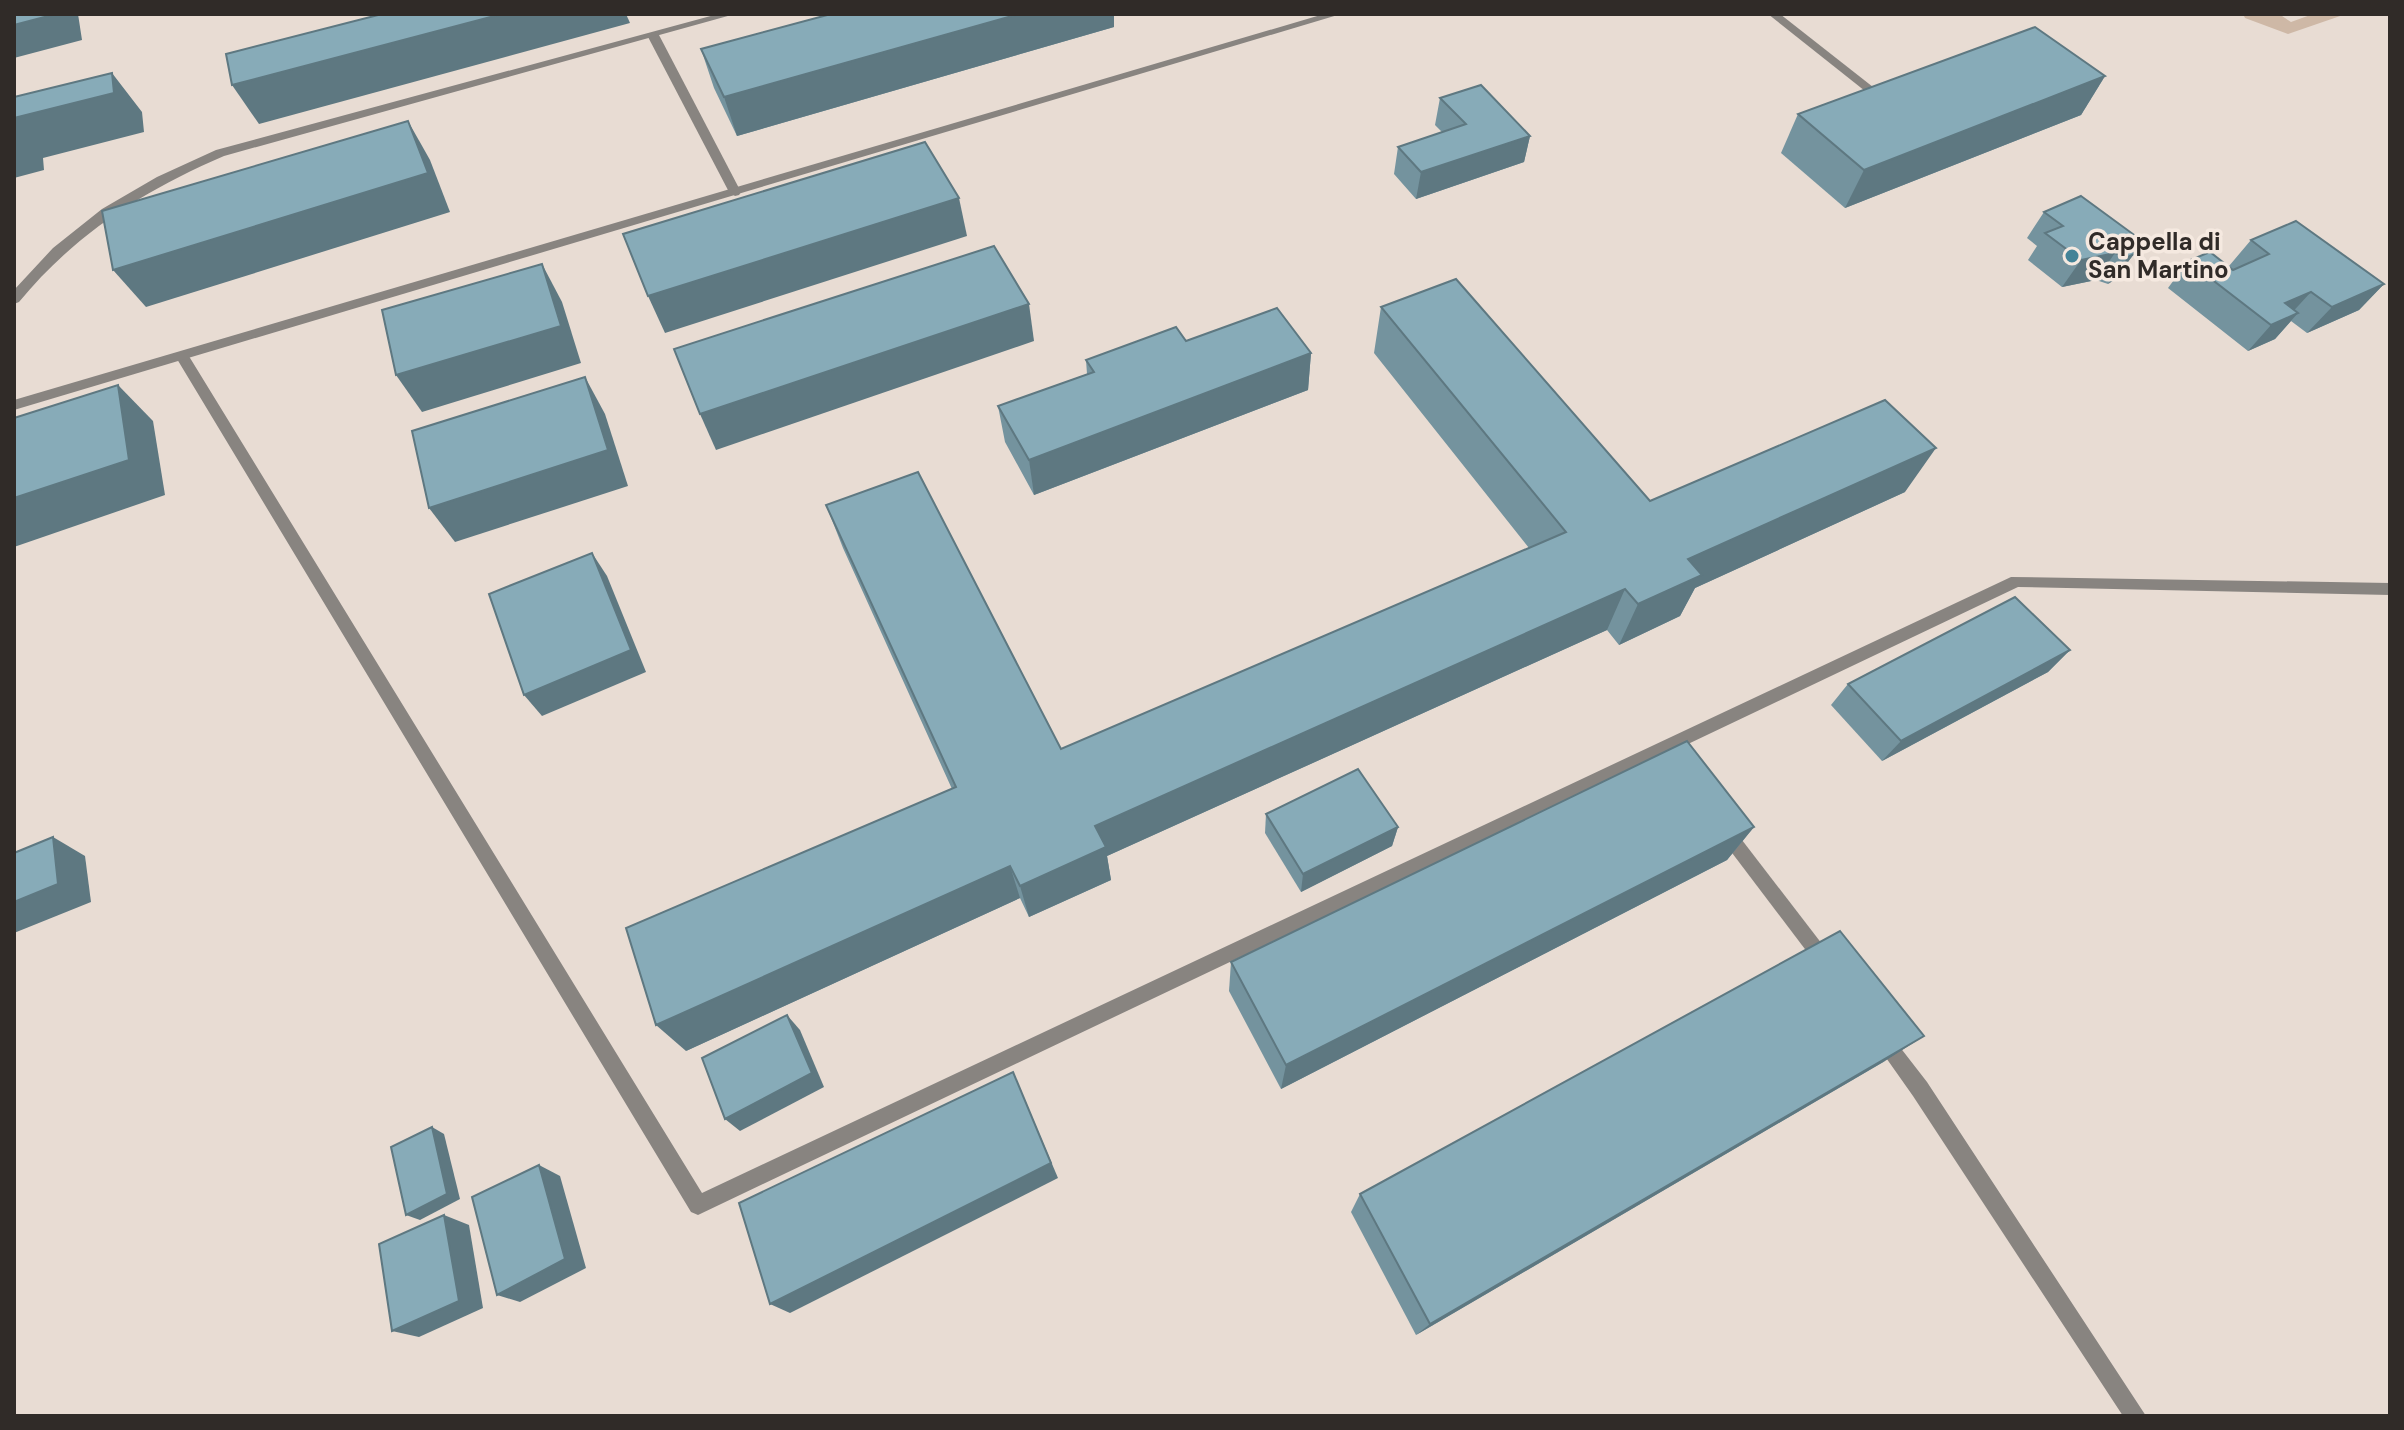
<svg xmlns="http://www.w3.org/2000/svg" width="2404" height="1430" viewBox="0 0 2404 1430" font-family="'DM Sans',sans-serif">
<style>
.green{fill:#ceb8a6}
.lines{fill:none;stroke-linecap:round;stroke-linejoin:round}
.lane{fill:#888480;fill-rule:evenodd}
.street{fill:#888480;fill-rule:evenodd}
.wall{fill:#74939e}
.shaded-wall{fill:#5e7881}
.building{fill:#87abb8;stroke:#5e7881;stroke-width:2}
.poi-dot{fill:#438397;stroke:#f5e9e0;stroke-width:3}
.labels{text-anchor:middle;stroke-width:7;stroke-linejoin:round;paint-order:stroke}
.far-poi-label{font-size:24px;font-weight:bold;fill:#302b28;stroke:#f5e9e0;text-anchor:start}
</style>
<rect width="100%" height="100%" fill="#e8dcd3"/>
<path class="green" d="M2243 14H2279L2291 22 2313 14H2346L2288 34 2245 18Z"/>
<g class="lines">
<g class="lane">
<path d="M1768 14H1780L1873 87V91H1865Z"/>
<path d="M649 33 659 35 741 192 739 195 735 196 729 192 647 35Z"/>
<path d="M182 351 187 353 702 1193 2011 577 2390 583V595L2018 587 698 1215 691 1212 177 359 175 356Z"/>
<path d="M1726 824 1732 827 1832 957 1835 963 1832 969 1826 971 1820 969 1720 837 1718 832 1720 827Z"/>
<path d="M1883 1030 1889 1033 1927 1082 2146 1416H2123L1913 1096 1877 1045 1874 1039 1877 1033Z"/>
</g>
<g class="street">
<path d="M718 14H735L224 156C143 191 75 234 19 302L14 304V290L53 248 102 209 157 177 216 150Z"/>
<path d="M1324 14H1341L14 410V400Z"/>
</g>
</g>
<g class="wall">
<path d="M1114 27 737 136 714 88 701 49Z"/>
<path d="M2105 76 2081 115 1845 208 1781 153 1798 114Z"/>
<path d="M1440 98 1530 136 1524 162 1416 199 1394 174 1398 147 1442 132 1435 125Z"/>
<path d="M2044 212 2132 244 2134 254 2114 280 2108 284 2096 280 2062 287 2028 260 2037 246 2027 238Z"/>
<path d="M2251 240 2384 284 2359 310 2307 333 2291 321 2275 339 2248 351 2168 288 2188 261 2229 266Z"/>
<path d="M1381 307 1650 501 1905 492 1695 588 1680 616 1619 645 1607 630 1107 856 1111 880 1029 917 1020 898 686 1051 952 789 843 548 826 505 1061 749 1529 548 1374 353Z"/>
<path d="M1186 341 1311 353 1308 390 1034 495 1005 442 998 406 1087 374 1086 360Z"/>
<path d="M2070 650 2048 672 1882 761 1831 705 1848 684Z"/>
<path d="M1266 814 1398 827 1392 846 1301 892 1265 833Z"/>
<path d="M1754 827 1727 860 1281 1089 1229 991 1231 962Z"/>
<path d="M1885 1061 1416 1335 1351 1212 1360 1194Z"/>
</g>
<g class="shaded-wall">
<path d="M56 14H78L82 40 14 58V25Z"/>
<path d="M502 14H626L630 23 259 124 232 85Z"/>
<path d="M1019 14H1114V27L737 136 724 97Z"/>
<path d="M112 73 142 112 144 132 43 158 44 170 14 178V118Z"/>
<path d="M2105 76 2081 115 1845 208 1864 170Z"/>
<path d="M408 121 430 160 450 212 146 307 113 270Z"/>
<path d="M1530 136 1524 162 1416 199 1421 172Z"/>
<path d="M959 198 967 236 665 333 648 296Z"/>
<path d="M2115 253 2096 280 2062 287 2081 260Z"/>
<path d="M2134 254 2114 280 2108 284 2128 257Z"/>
<path d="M542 264 562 302 581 363 422 412 396 375Z"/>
<path d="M2384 284 2359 310 2307 333 2332 307Z"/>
<path d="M2311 292 2287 318 2298 313 2275 339 2248 351 2271 325 2285 303Z"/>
<path d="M1029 304 1034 341 716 450 700 414Z"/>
<path d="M1311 353 1308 390 1034 495 1029 460Z"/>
<path d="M585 377 605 414 628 486 455 542 429 508Z"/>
<path d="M118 385 153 421 165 495 14 547V498Z"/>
<path d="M1936 448 1905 492 1695 588 1680 616 1619 645 1638 604 1688 559Z"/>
<path d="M592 553 607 576 646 672 542 716 524 695Z"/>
<path d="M1625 589 1607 630 1107 856 1111 880 1029 917 1020 886 1095 826Z"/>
<path d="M2070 650 2048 672 1882 761 1901 741Z"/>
<path d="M1398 827 1392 846 1301 892 1303 874Z"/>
<path d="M1754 827 1727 860 1281 1089 1286 1065Z"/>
<path d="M53 837 85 856 91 902 14 933V902Z"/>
<path d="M1010 866 1020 898 686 1051 656 1025Z"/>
<path d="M787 1015 800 1030 824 1087 740 1131 725 1119Z"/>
<path d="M1924 1036 1885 1061 1416 1335 1430 1324Z"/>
<path d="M1013 1072 1058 1178 790 1313 770 1304Z"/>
<path d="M432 1127 444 1134 460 1199 420 1220 406 1215Z"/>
<path d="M539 1165 560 1176 586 1268 520 1302 497 1295Z"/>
<path d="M444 1215 469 1225 483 1308 419 1337 392 1331Z"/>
</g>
<g class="building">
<path d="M14 14H56L14 25Z"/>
<path d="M382 14H502L232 85 226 54Z"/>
<path d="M831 14H1019L724 97 701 49Z"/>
<path d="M2035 27 2105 76 1864 170 1798 114Z"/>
<path d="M112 73 114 93 14 118V97Z"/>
<path d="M1481 85 1530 136 1421 172 1398 147 1466 124 1440 98Z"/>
<path d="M408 121 428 173 113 270 102 211Z"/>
<path d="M925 142 959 198 648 296 623 234Z"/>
<path d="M2081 196 2137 237 2131 243 2134 254 2128 257 2115 253 2081 260 2045 233 2063 226 2044 212Z"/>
<path d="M2296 221 2384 284 2332 307 2311 292 2285 303 2298 313 2271 325 2188 261 2210 252 2233 270 2269 254 2251 240Z"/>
<path d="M994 246 1029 304 700 414 674 349Z"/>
<path d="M542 264 561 326 396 375 382 310Z"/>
<path d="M1456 279 1650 501 1885 400 1936 448 1688 559 1702 575 1638 604 1625 589 1095 826 1106 847 1020 886 1010 866 656 1025 626 928 956 787 826 505 918 472 1061 749 1566 532 1381 307Z"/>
<path d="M1277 308 1311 353 1029 460 998 406 1094 372 1086 360 1176 327 1186 341Z"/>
<path d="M585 377 608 450 429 508 412 431Z"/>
<path d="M118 385 129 460 14 498V418Z"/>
<path d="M592 553 631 650 524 695 489 594Z"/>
<path d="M2015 597 2070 650 1901 741 1848 684Z"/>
<path d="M1687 741 1754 827 1286 1065 1231 962Z"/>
<path d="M1358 769 1398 827 1303 874 1266 814Z"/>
<path d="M53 837 58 884 14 902V853Z"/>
<path d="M1840 931 1924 1036 1430 1324 1360 1194Z"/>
<path d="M787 1015 812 1073 725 1119 702 1058Z"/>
<path d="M1013 1072 1051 1163 770 1304 739 1203Z"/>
<path d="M432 1127 447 1194 406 1215 391 1147Z"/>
<path d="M539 1165 565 1259 497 1295 472 1197Z"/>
<path d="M444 1215 459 1301 392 1331 379 1244Z"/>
</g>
<circle class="poi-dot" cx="2072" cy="256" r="8"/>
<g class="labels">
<g class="far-poi-label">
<text x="2088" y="250">Cappella di<tspan x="2088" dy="28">San Martino</tspan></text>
</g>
</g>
<rect width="2404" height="1430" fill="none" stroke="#302b28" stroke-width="32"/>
</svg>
